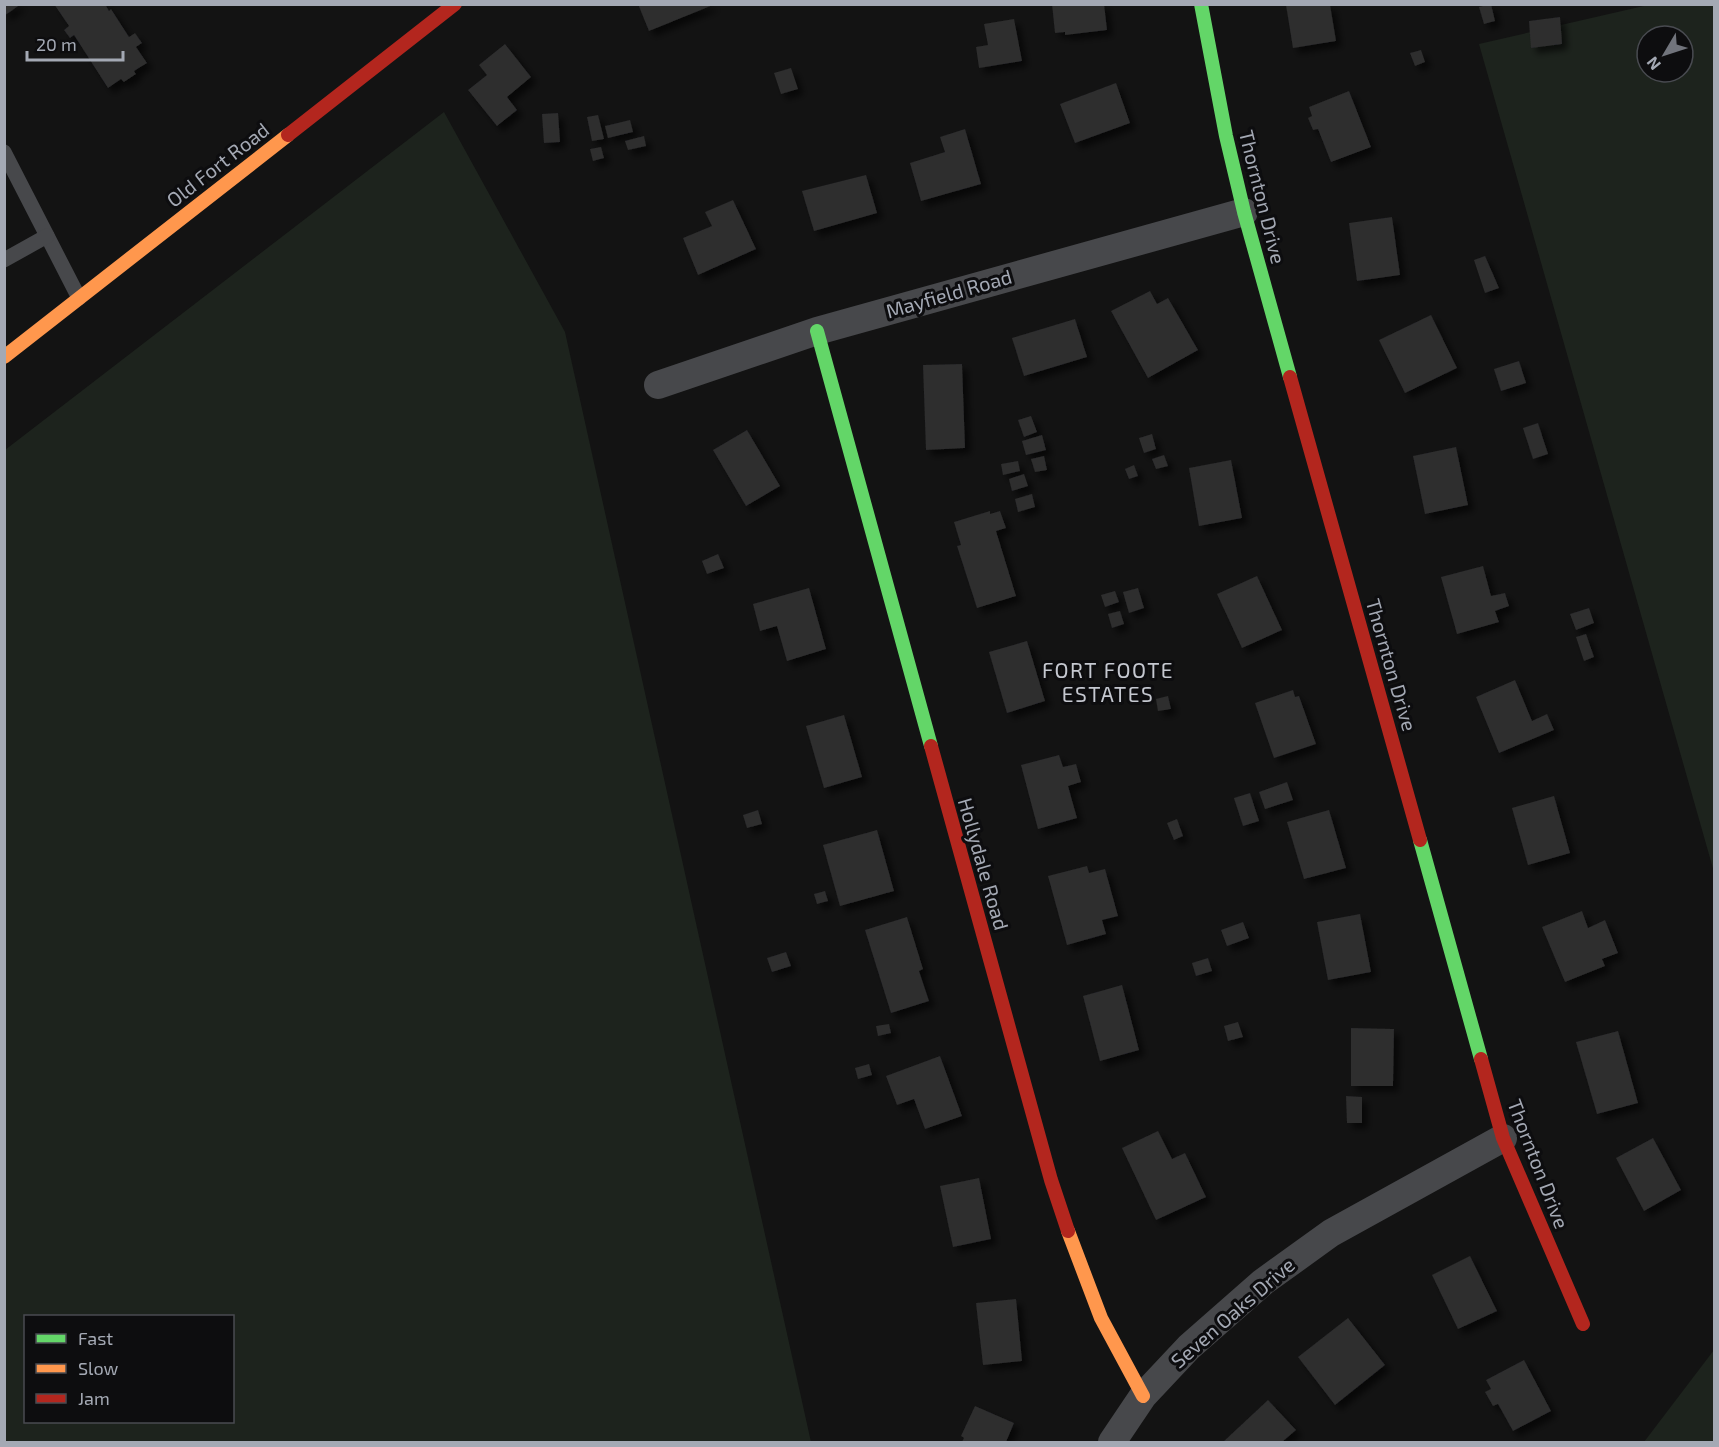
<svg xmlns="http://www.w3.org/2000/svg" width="1719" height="1447" viewBox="0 0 1719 1447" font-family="'Exo 2',sans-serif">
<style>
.green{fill:#1d231d;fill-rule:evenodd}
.building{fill:#2d2d2e;filter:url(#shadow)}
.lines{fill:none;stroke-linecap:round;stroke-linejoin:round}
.lane{stroke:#47484b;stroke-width:15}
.street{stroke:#47484b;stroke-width:28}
.fast{stroke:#63d668;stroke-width:14}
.slow{stroke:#ff974d;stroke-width:14}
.jam{stroke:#b3261e;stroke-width:14}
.labels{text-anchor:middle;stroke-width:6;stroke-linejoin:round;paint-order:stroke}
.street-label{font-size:20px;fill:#a4a9b4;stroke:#0d0d0f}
.neighbourhood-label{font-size:21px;letter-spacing:1.5px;fill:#c5c8d0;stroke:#0d0d0f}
</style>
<defs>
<filter id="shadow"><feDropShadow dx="5.5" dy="5.5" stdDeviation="3" flood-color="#0009"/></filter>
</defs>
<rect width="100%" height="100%" fill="#131313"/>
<g class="green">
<path d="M1648 5H1714V872L1479 44ZM1647 36H1683V72H1647Z"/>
<path d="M444 112 565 332 811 1442H5V450ZM26 1316H232V1422H26Z"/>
<path d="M1714 1350V1442H1644Z"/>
</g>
<g class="building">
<path d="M4 4H21L4 16Z"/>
<path d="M54 4H105L109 11 111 9 129 37 135 33 142 43 136 47 147 63 134 71 136 74 124 82 121 79 108 88 74 35 70 38 64 30 69 26Z"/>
<path d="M638 4H713V5L649 31Z"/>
<path d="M1052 4H1104L1107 30 1065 35V32L1055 33Z"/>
<path d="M1491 4 1495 21 1484 24 1479 7Z"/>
<path d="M1286 5H1330L1336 41 1293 48Z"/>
<path d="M1560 17 1562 44 1531 48 1529 21Z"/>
<path d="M1014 19 1022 61 979 68 976 47 988 45 984 24Z"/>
<path d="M505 44 531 77 507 97 517 110 497 126 468 90 487 75 479 65Z"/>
<path d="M1421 50 1425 62 1415 66 1410 53Z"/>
<path d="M791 68 798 89 781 94 774 73Z"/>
<path d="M1116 83 1130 123 1075 143 1060 104Z"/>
<path d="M1349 91 1371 147 1331 162 1318 129 1313 130 1308 118 1312 116 1309 107Z"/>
<path d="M558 113 560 142 544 143 542 114Z"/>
<path d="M598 115 604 139 592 141 587 117Z"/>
<path d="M630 120 633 132 608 138 605 126Z"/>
<path d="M965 129 981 184 921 201 910 163 945 152 940 137Z"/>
<path d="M644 136 646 146 628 150 625 141Z"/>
<path d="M601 147 604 158 593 161 590 149Z"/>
<path d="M866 175 877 213 814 231 802 191Z"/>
<path d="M733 200 756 249 698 275 683 238 712 226 705 212Z"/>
<path d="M1392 217 1400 275 1357 281 1349 223Z"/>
<path d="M1485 256 1499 288 1485 293 1474 260Z"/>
<path d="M1150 291 1157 304 1168 298 1198 350 1148 378 1111 311Z"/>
<path d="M1431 315 1457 368 1405 393 1379 340Z"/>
<path d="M1075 319 1087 357 1024 376 1012 338Z"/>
<path d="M1519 361 1526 383 1501 391 1494 369Z"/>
<path d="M962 364 965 448 926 450 923 365Z"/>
<path d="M1031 416 1037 432 1024 437 1018 420Z"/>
<path d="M1538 423 1548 454 1533 459 1523 428Z"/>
<path d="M747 430 780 486 746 506 713 450Z"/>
<path d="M1152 434 1156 449 1144 453 1139 438Z"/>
<path d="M1042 435 1046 450 1026 455 1022 441Z"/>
<path d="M1456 447 1468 505 1425 514 1413 456Z"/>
<path d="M1164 455 1168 466 1156 469 1152 459Z"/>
<path d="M1044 456 1047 470 1035 472 1031 459Z"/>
<path d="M1231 460 1242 518 1199 526 1189 468Z"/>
<path d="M1018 461 1020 471 1003 475 1001 464Z"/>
<path d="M1134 465 1138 476 1129 479 1125 469Z"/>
<path d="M1024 474 1028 486 1012 491 1009 479Z"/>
<path d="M1032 494 1035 507 1018 512 1015 499Z"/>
<path d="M990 511V514L1000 511 1006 528 996 531 1016 596 977 608 957 546 961 545 954 522Z"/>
<path d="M718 554 724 568 707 574 702 561Z"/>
<path d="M1483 566 1491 596 1505 593 1509 606 1495 611 1499 622 1457 634 1441 577Z"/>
<path d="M1257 576 1282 630 1242 648 1217 594Z"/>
<path d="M809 588 826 649 787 661 777 626 760 631 753 604Z"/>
<path d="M1138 588 1144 608 1129 613 1123 592Z"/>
<path d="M1115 591 1119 602 1105 607 1101 595Z"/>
<path d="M1589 608 1594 623 1576 630 1570 614Z"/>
<path d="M1120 611 1124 624 1112 628 1108 614Z"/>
<path d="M1586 634 1594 657 1584 661 1576 637Z"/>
<path d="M1027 641 1045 701 1007 713 989 652Z"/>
<path d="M1515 680 1532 721 1547 714 1554 730 1499 753 1476 697Z"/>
<path d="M1293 690 1295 697 1299 696 1316 744 1274 758 1255 703Z"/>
<path d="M1168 696 1171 709 1158 711 1156 699Z"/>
<path d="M844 715 862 777 824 788 806 726Z"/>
<path d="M1059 755 1063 767 1076 764 1081 782 1068 786 1077 818 1038 829 1021 765Z"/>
<path d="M1287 782 1293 800 1265 809 1259 792Z"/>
<path d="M1250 793 1259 821 1243 826 1234 798Z"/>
<path d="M1554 796 1570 853 1528 865 1512 808Z"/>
<path d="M758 810 762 824 747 828 743 815Z"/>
<path d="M1329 810 1346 868 1304 879 1287 822Z"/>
<path d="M1177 819 1183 836 1174 840 1167 823Z"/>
<path d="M877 830 894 891 840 906 823 845Z"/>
<path d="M1087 866 1089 873 1105 869 1118 916 1102 920 1106 934 1067 945 1048 876Z"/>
<path d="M825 891 828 901 817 904 814 894Z"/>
<path d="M1582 911 1588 928 1605 920 1618 953 1602 959 1605 966 1565 982 1542 927Z"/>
<path d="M1360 914 1371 972 1328 980 1317 922Z"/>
<path d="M907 917 923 969 919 971 929 1001 891 1013 865 930Z"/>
<path d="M1243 922 1249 938 1227 946 1221 930Z"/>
<path d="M786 952 791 966 772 972 767 958Z"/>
<path d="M1208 958 1212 971 1196 976 1192 963Z"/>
<path d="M1122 985 1139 1050 1100 1061 1083 996Z"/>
<path d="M1238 1022 1243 1037 1228 1041 1224 1026Z"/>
<path d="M889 1024 891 1033 878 1036 876 1026Z"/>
<path d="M1351 1028 1394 1029 1393 1086H1351Z"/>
<path d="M1618 1031 1638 1103 1597 1114 1576 1042Z"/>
<path d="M940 1056 962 1116 925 1129 914 1099 897 1105 886 1076Z"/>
<path d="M869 1064 872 1075 858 1079 855 1068Z"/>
<path d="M1346 1096 1362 1097V1123H1347Z"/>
<path d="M1158 1131 1172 1159 1185 1153 1206 1197 1156 1220 1122 1148Z"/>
<path d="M1653 1138 1681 1190 1644 1211 1616 1158Z"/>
<path d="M979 1178 991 1239 953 1247 940 1186Z"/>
<path d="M1470 1256 1497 1311 1458 1329 1432 1275Z"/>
<path d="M1016 1299 1022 1361 983 1365 976 1303Z"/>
<path d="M1348 1318 1385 1365 1335 1405 1298 1357Z"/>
<path d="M1524 1360 1551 1411 1513 1431 1498 1404 1493 1406 1485 1392 1491 1389 1486 1380Z"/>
<path d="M1268 1400 1296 1430 1282 1442H1223Z"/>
<path d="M975 1406 1014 1423 1006 1442H962L964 1438 961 1436Z"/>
</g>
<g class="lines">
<g class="lane">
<path d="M4 152 79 298"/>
<path d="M4 260 47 236"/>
</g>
<g class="street">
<path d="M658 385 817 331 1244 212"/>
<path d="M1112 1442 1143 1396 1189 1347 1263 1282 1331 1233 1503 1138"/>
</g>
<g class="fast">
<path d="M1201 4 1226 136 1244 212 1290 377"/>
<path d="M817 331 931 746"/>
<path d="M1420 840 1481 1059"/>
</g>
<g class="slow">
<path d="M4 357 288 135"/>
<path d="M1068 1231 1101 1318 1143 1396"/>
</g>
<g class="jam">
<path d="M288 135 455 4"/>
<path d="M1290 377 1420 840"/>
<path d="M931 746 1051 1180 1068 1231"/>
<path d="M1481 1059 1503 1138 1583 1324"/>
</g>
</g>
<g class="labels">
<g class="street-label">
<text transform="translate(218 165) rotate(-38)" y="7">Old Fort Road</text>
<text transform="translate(1262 197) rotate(76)" y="7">Thornton Drive</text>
<text transform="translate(949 294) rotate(-16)" y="7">Mayfield Road</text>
<text transform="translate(1391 665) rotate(74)" y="7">Thornton Drive</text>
<text transform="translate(983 864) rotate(74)" y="7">Hollydale Road</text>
<text transform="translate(1538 1164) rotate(69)" y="7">Thornton Drive</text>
<text transform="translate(1233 1313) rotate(-41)" y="7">Seven Oaks Drive</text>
</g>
<g class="neighbourhood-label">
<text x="1108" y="678">FORT FOOTE<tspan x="1108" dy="24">ESTATES</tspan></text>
</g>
</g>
<rect width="1719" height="1447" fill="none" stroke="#a4a9b4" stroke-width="12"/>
<rect x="24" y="1315" width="210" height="108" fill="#0d0d0f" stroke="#494b51" stroke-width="1.5"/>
<rect x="36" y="1334" width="30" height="9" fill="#63d668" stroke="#494b51" stroke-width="1.5"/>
<text x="78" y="1345" font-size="18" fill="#a4a9b4">Fast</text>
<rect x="36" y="1364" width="30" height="9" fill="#ff974d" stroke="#494b51" stroke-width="1.5"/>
<text x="78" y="1375" font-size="18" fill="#a4a9b4">Slow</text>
<rect x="36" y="1394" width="30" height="9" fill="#b3261e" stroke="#494b51" stroke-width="1.5"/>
<text x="78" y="1405" font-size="18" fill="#a4a9b4">Jam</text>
<g transform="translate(1665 54) rotate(231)"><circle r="28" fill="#0d0d0f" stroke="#494b51" stroke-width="1.5"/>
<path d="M0-4.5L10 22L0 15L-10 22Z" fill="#71747c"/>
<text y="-9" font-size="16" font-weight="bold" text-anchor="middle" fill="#a4a9b4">N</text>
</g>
<path d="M27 51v9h96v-9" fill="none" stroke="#a4a9b4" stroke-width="3"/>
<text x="36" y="51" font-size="18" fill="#a4a9b4" stroke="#0d0d0f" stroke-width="4.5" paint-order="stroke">20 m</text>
</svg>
